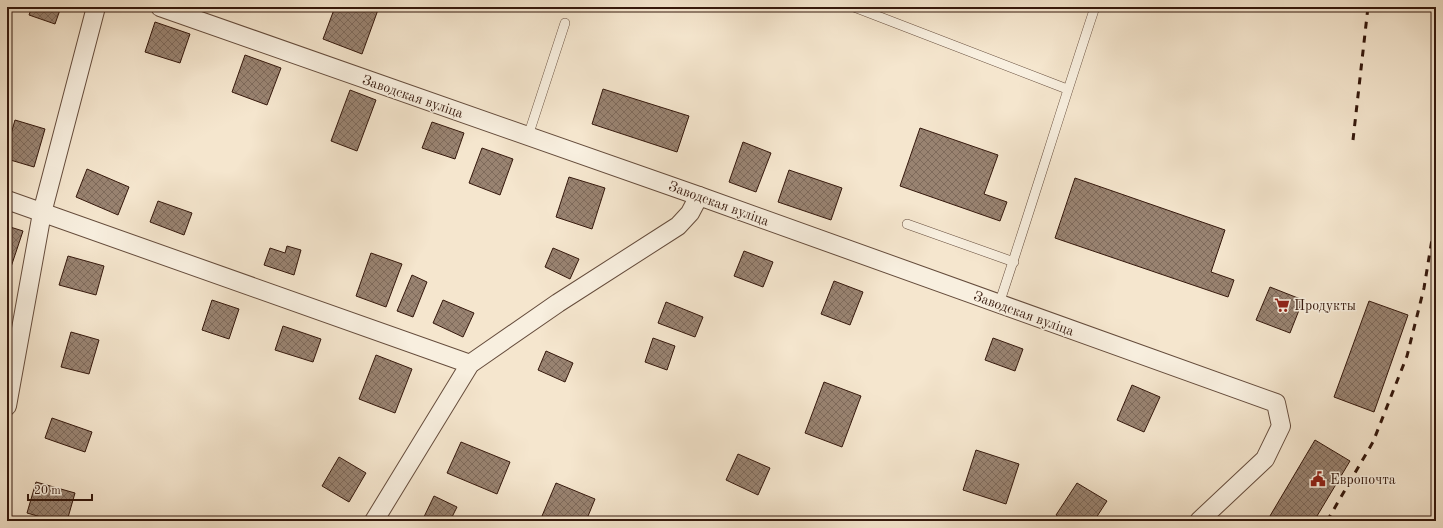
<svg xmlns="http://www.w3.org/2000/svg" width="1443" height="528" viewBox="0 0 1443 528" font-family="'Old Standard TT',serif">
<style>
.building{fill:url(#building-cross-hatch);stroke:#35180c}
.lines{fill:none;stroke-linecap:round;stroke-linejoin:round}
.lane-casing{stroke:#654c3c;stroke-width:10}
.street-casing{stroke:#654c3c;stroke-width:20}
.lane{stroke:#f8efdf;stroke-width:9}
.street{stroke:#f8efdf;stroke-width:18}
.rail{stroke:#35180c;stroke-width:3;stroke-dasharray:7 7;stroke-linecap:butt}
.labels{text-anchor:middle;stroke-width:3;stroke-linejoin:round;paint-order:stroke}
.street-label{font-size:14px;fill:#35180c;stroke:#f8efdf}
.poi-label{font-size:14px;fill:#35180c;stroke:#f8efdf;text-anchor:start}
</style>
<defs>
<pattern id="building-cross-hatch" width="8" height="8" patternUnits="userSpaceOnUse"><rect width="8" height="8" fill="#998371"/><path d="M0 0l8 8M0 8l8-8" fill="none" stroke="#7e6a5b"/></pattern>
</defs>
<rect width="100%" height="100%" fill="#f5e6ce"/>
<filter id="stains"><feTurbulence type="fractalNoise" baseFrequency=".005" numOctaves="4"/><feColorMatrix values="0 0 0 0 .2 0 0 0 0 .09 0 0 0 0 .02 0 0 0 .5 -.17"/></filter>
<radialGradient id="worn" r=".72"><stop offset=".6" stop-color="#630" stop-opacity="0"/><stop offset="1" stop-color="#630" stop-opacity=".3"/></radialGradient>
<g class="building">
<path d="M32 7H61L55 24 29 15Z"/>
<path d="M335 7H379L362 54 323 39Z"/>
<path d="M155 22 190 34 180 63 145 52Z"/>
<path d="M245 55 281 68 267 105 232 92Z"/>
<path d="M603 89 689 116 677 152 592 124Z"/>
<path d="M350 90 376 100 357 151 331 141Z"/>
<path d="M15 120 45 129 34 167 7 159V148Z"/>
<path d="M432 122 464 133 455 159 422 148Z"/>
<path d="M920 128 998 155 984 194 1007 202 1000 221 900 186Z"/>
<path d="M743 142 771 153 756 192 729 182Z"/>
<path d="M482 148 513 159 500 195 469 183Z"/>
<path d="M87 169 129 187 118 215 76 197Z"/>
<path d="M789 170 842 188 831 220 778 202Z"/>
<path d="M569 177 605 188 592 229 556 217Z"/>
<path d="M1075 178 1225 230 1211 272 1234 280 1228 297 1055 238Z"/>
<path d="M158 201 192 213 184 235 150 222Z"/>
<path d="M7 226 23 231 11 267 7 265Z"/>
<path d="M287 246 301 250 294 275 264 265 270 248 285 253Z"/>
<path d="M553 248 579 259 570 279 545 267Z"/>
<path d="M744 251 773 262 763 287 734 276Z"/>
<path d="M371 253 402 264 386 307 356 296Z"/>
<path d="M68 256 104 266 96 295 59 285Z"/>
<path d="M412 275 427 282 413 317 397 311Z"/>
<path d="M834 281 863 292 850 325 821 314Z"/>
<path d="M1270 287 1303 300 1290 333 1256 320Z"/>
<path d="M212 300 239 309 229 339 202 330Z"/>
<path d="M443 300 474 313 463 337 433 323Z"/>
<path d="M1369 301 1408 315 1374 412 1334 397Z"/>
<path d="M666 302 703 317 695 337 658 323Z"/>
<path d="M283 326 321 339 313 362 275 350Z"/>
<path d="M71 332 99 340 89 374 61 367Z"/>
<path d="M653 338 675 346 667 370 645 362Z"/>
<path d="M993 338 1023 349 1015 371 985 360Z"/>
<path d="M546 351 573 363 565 382 538 370Z"/>
<path d="M376 355 412 369 395 413 359 399Z"/>
<path d="M824 382 861 396 842 447 805 433Z"/>
<path d="M1132 385 1160 397 1144 432 1117 420Z"/>
<path d="M52 418 92 432 85 452 45 438Z"/>
<path d="M1315 440 1350 461 1314 521H1267Z"/>
<path d="M461 442 510 462 497 494 447 473Z"/>
<path d="M976 450 1019 464 1006 504 963 490Z"/>
<path d="M738 454 770 468 758 495 726 480Z"/>
<path d="M339 457 366 473 349 502 322 486Z"/>
<path d="M36 482 75 493 67 521H55L27 513Z"/>
<path d="M556 483 595 499 586 521H555L542 516Z"/>
<path d="M1077 483 1107 501 1094 521H1066L1056 515Z"/>
<path d="M434 496 457 507 450 521H422Z"/>
</g>
<g class="lines">
<g class="lane-casing">
<g id="lane">
<path d="M854 7 1067 89"/>
<path d="M528 136 565 23"/>
<path d="M907 224 1014 262"/>
<path d="M999 304C1032 205 1062 106 1095 7"/>
</g>
</g>
<g class="street-casing">
<g id="street">
<path d="M160 7 699 196 1276 403 1281 426 1265 459 1199 521"/>
<path d="M7 200 470 364"/>
<path d="M7 406 42 213 96 7"/>
<path d="M374 521 470 364 558 303 678 226 690 213 699 196"/>
</g>
</g>
<use href="#lane" class="lane"/>
<use href="#street" class="street"/>
<g class="rail">
<path d="M1353 140 1368 7"/>
<path d="M1327 521 1373 442 1407 356 1424 288 1436 215"/>
</g>
</g>
<defs>
<g id="supermarket-bare" transform="scale(1.2)"><path d="M-6-5.5h2.5l.6 2H6L4.5 2H-2.5L-4.4-4H-6ZM-1.5 3.2a1.3 1.3 0 1 0 .1 0ZM3 3.2a1.3 1.3 0 1 0 .1 0Z" fill="#8f2418" stroke="#f8efdf" stroke-width="2.5" paint-order="stroke"/></g>
<g id="civic-bare" transform="scale(1.2)"><path d="M-.6-6.5H3V-4.5H.6V-3L4-1V1h2V6H-6V1h2V-1L-.6-3ZM-1.2 2.5V6h2.4V2.5Z" fill="#8f2418" stroke="#f8efdf" stroke-width="2.5" paint-order="stroke"/></g>
</defs>
<g fill-rule="evenodd">
<use href="#supermarket-bare" x="1282" y="305"/>
<use href="#civic-bare" x="1318" y="479"/>
</g>
<g class="labels">
<g class="street-label">
<text transform="translate(413 96) rotate(19)" y="5">Заводская вуліца</text>
<text transform="translate(719 203) rotate(20)" y="5">Заводская вуліца</text>
<text transform="translate(1024 313) rotate(20)" y="5">Заводская вуліца</text>
</g>
<g class="poi-label">
<text x="1294" y="310">Продукты</text>
<text x="1330" y="484">Европочта</text>
</g>
</g>
<rect width="1443" height="528" fill="none" stroke="#f5e6ce" stroke-width="24"/>
<rect x="8" y="8" width="1427" height="512" fill="none" stroke="#35180c" stroke-width="2"/>
<rect x="12" y="12" width="1419" height="504" fill="none" stroke="#35180c"/>
<path d="M28 494v6h64v-6" fill="none" stroke="#35180c" stroke-width="2"/>
<text x="34" y="494" font-size="12" fill="#35180c" stroke="#f8efdf" stroke-width="3" paint-order="stroke">20 m</text>
<rect width="100%" height="100%" filter="url(#stains)"/>
<rect width="100%" height="100%" fill="url(#worn)"/>
</svg>
